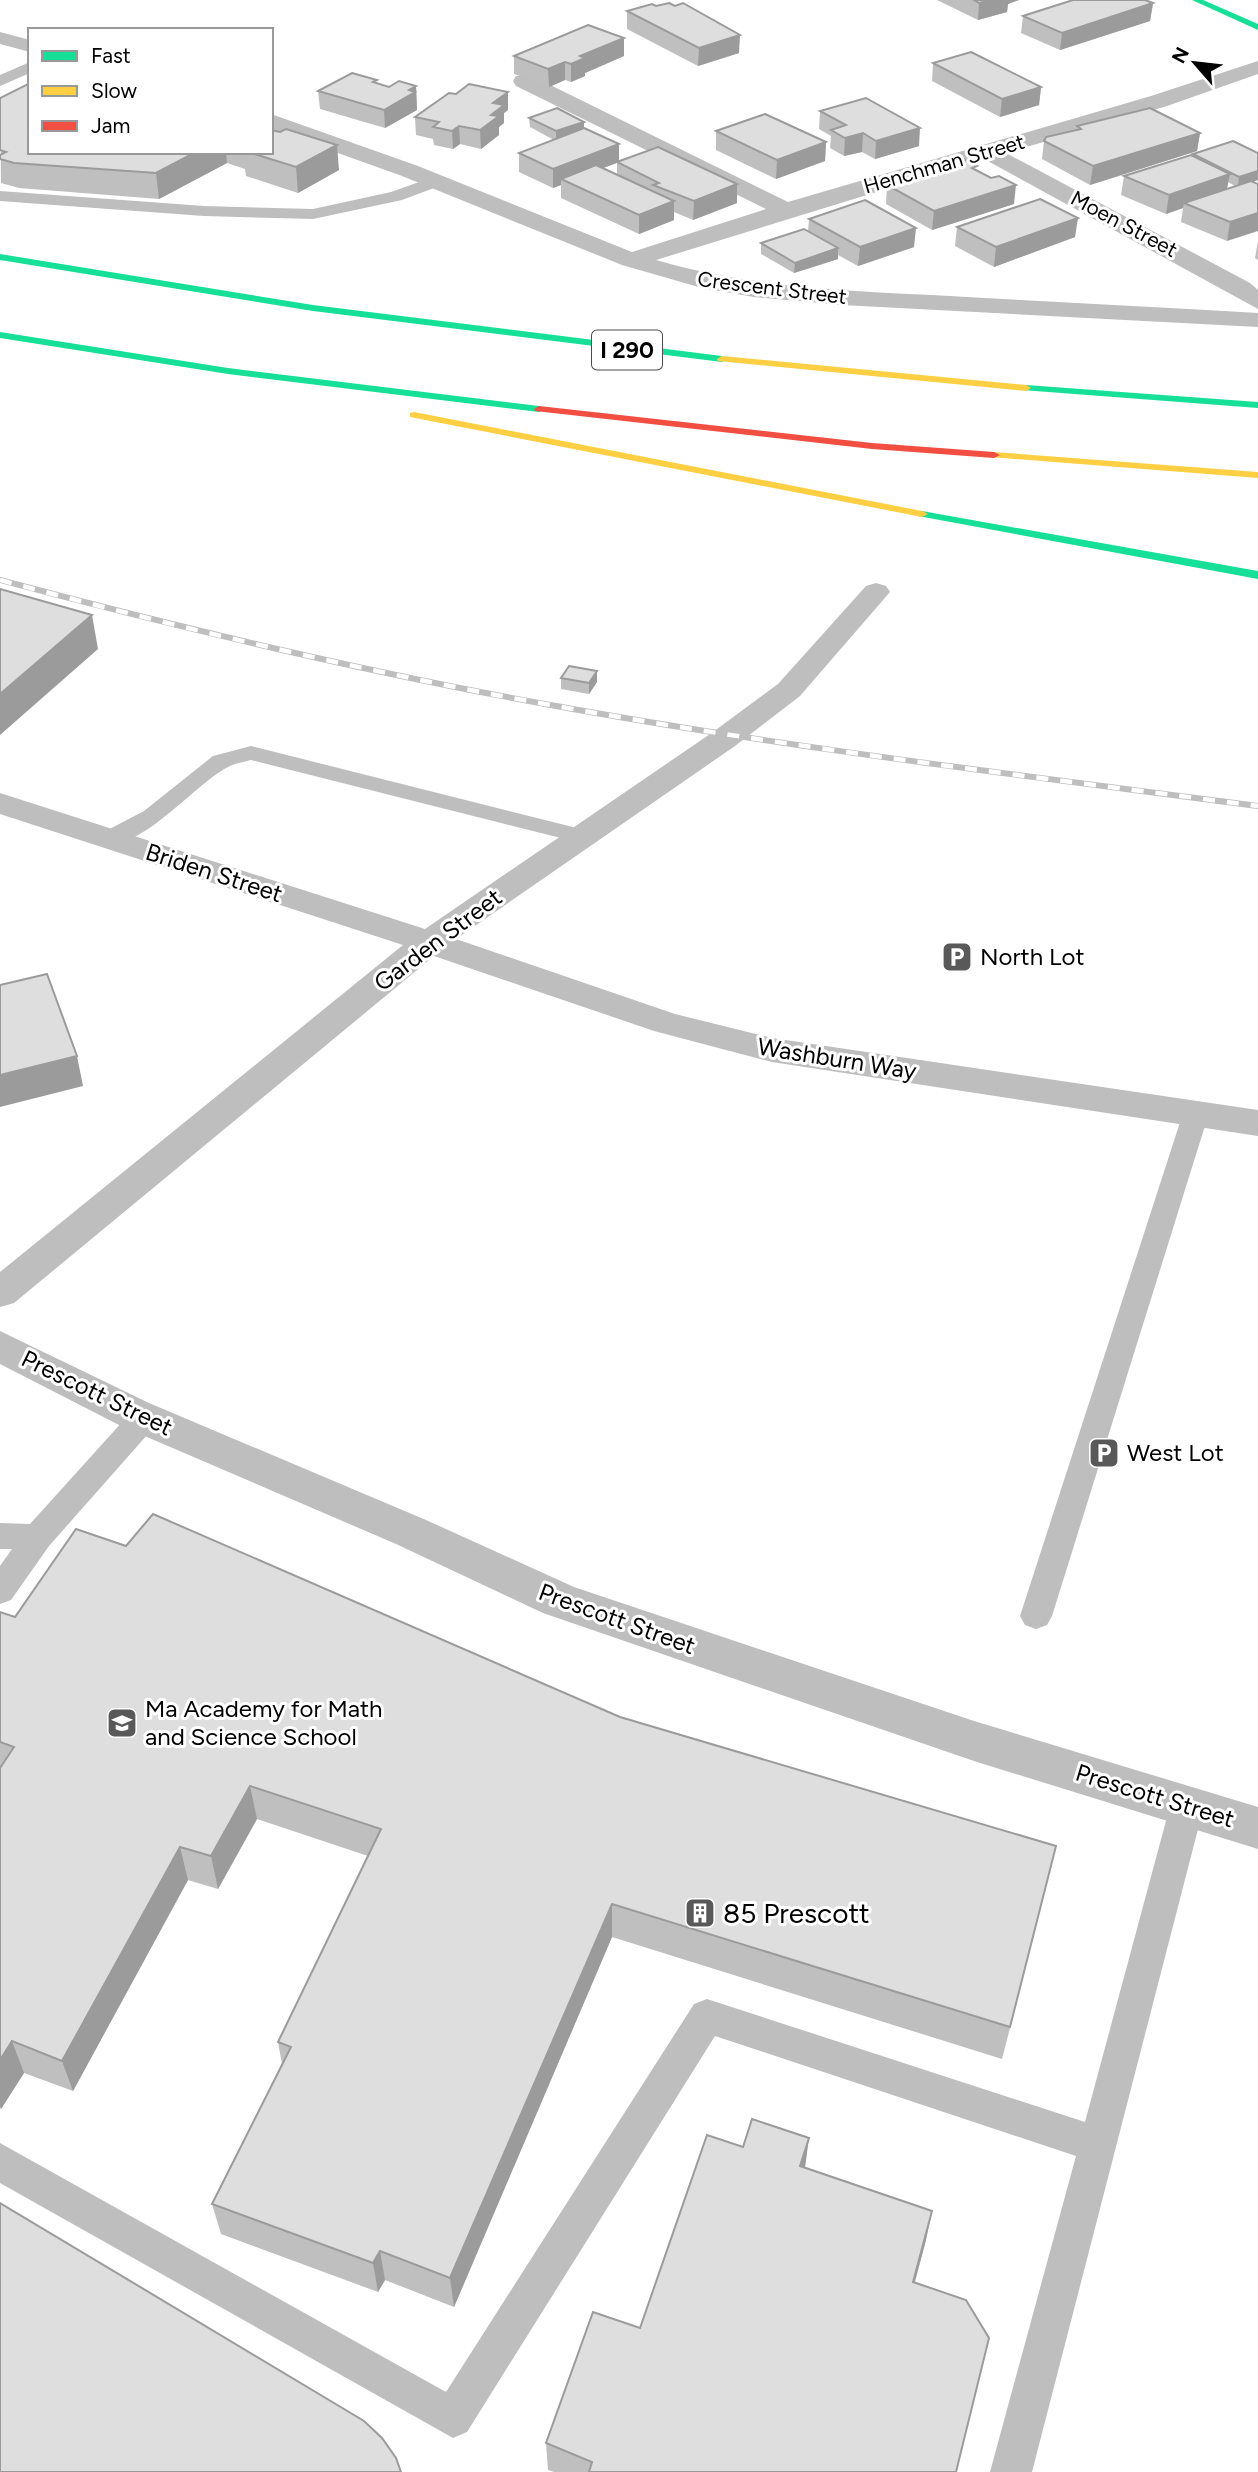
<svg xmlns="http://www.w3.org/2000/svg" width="1258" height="2472" viewBox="0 0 1258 2472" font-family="Figtree,sans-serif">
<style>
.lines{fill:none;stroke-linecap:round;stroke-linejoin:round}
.lane{fill:#bebebe;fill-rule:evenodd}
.street{fill:#bebebe;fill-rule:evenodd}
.fast{fill:#16e098;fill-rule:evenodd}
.slow{fill:#ffcf43;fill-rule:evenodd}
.jam{fill:#f24e42;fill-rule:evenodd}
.rail-casing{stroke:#bebebe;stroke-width:6}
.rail{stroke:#fff;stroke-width:4.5;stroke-dasharray:12;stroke-linecap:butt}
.wall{fill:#bfbfbf;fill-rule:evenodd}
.shaded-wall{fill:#9b9b9b}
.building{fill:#dedede;stroke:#9b9b9b;stroke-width:2}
.labels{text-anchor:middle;stroke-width:6;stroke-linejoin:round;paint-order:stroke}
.far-street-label{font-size:21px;fill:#000;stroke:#fff}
.shield{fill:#fff;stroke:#4c4c4c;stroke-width:2}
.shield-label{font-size:23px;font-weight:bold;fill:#000}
.street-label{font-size:24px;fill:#000;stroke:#fff}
.poi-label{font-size:24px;fill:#000;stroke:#fff;text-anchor:start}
.near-poi-label{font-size:28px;fill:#000;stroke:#fff;text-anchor:start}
</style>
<rect width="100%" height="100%" fill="#fff"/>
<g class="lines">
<g class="lane">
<path d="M30 62V73L0 86V75Z"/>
<path d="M436 176 442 177V185L402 200 313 219 204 216 0 201V191L204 206 313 209 391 192Z"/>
<path d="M251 746 589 831 593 836 589 841 581 843 251 760C244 762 236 763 230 766 197 781 140 854 100 844L96 839 100 834 144 811 213 756Z"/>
<path d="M1196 1104 1205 1107 1209 1113 1052 1616 1047 1625 1036 1629 1025 1625 1020 1616 1183 1113 1187 1107Z"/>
<path d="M144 1406 155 1410 159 1418 155 1426 49 1546 11 1600 0 1604V1566L12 1549H0V1523L30 1524 133 1410Z"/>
<path d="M1187 1791 1199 1795 1204 1806 1032 2472H990L1076 2156 715 2036 467 2432 453 2438 0 2183V2143L446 2392 694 2004 707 1999 1085 2122 1170 1806 1175 1795Z"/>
</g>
<g class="street">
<path d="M0 32 30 40V52L0 44Z"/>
<path d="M1258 61V74L1167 106 1006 153 1250 283 1258 290V309L984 159 656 260C752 288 851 291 950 296 1053 302 1155 307 1258 313V327L842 305 754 297 702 288 622 265 402 176 271 129V114L418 166 632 252 766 209 516 86 513 81 516 76H532L788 202 1151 96Z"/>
<path d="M876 583 886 586 890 592 800 696 735 746 456 939 675 1014 772 1038 1258 1110V1136L772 1062 654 1031 434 956 14 1303 0 1307V1272L403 945 0 814V793L425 929 713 732 778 684 866 586Z"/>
<path d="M0 1331 149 1403 426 1520 574 1587 974 1721 1258 1807V1849L974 1761 543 1613 396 1544 119 1425 0 1364Z"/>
</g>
<g class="fast">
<path d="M1192 0H1203L1258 24V30Z"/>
<path d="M0 254 313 305 722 356 727 359 722 362 313 311 0 260Z"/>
<path d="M0 332 228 368 539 406 544 409 539 412 228 374 0 338Z"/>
<path d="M1026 385 1258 402V408L1022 390 1021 388Z"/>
<path d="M922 511 1258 571V579L918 516V512Z"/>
</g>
<g class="slow">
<path d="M722 356 1026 385 1031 388 1026 391 718 361 717 359Z"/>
<path d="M414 412 922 511 928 514 922 517 410 417V413Z"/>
<path d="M994 452 1258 472V478L990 457V453Z"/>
</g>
<path class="jam" d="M539 406 872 443 994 452 1000 455 994 458 872 449 535 411 534 409Z"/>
<g class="rail-casing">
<path id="rail" d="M0 580C180 628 362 671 545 704 781 747 1020 775 1258 806"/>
</g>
<use href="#rail" class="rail"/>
</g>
<g class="wall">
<path d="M937 0H1019L1008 4 1007 12 978 20Z"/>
<path d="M1153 3 1150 21 1060 50 1021 33 1023 16Z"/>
<path d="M656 6 739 53 698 66 627 29V11Z"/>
<path d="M514 56H624L585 73V76L571 82 565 80 549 87 514 74Z"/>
<path d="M933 63 1041 87 1039 105 1000 117 932 81Z"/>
<path d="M377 83 389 87 416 86 417 110 385 128 320 109 318 91Z"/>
<path d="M456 94 508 110 504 113V123L499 127V135L481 149 460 144 453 149 434 145 433 139 416 135 415 117Z"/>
<path d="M0 98 30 152H271L339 170 298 193 246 176 245 169 227 163 159 199 19 188 1 183Z"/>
<path d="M820 111 919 146 875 159 862 152 844 156 830 148 831 136 819 129Z"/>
<path d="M529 118 584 122V128L619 144V162L737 184V203L693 220 674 212V220L639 234 561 198V185L553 188 519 172V153L554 140 530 127ZM617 163V175L603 168Z"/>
<path d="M1077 126 1200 133 1197 151 1090 185 1042 159 1044 141 1076 130Z"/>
<path d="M716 131 826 142 825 161 776 179 716 150Z"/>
<path d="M1193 154 1258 180 1253 182 1227 241 1181 222 1183 208 1166 214 1121 195 1124 176 1193 156ZM1228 182 1235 186 1227 189Z"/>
<path d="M945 164 976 170 1014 204 932 230 886 204 887 185 945 167Z"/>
<path d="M809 219 914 247 858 266 838 255V259L794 273 761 254V243L808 231Z"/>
<path d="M957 227 1075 237 994 267 955 246Z"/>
<path d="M1258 241V260L1255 258Z"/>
<path d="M597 671V682L589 694 561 689V678Z"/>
<path d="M0 1612 15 1617 620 1717 1056 1846 1002 2059 612 1937 454 2307 385 2280 378 2292 221 2234 212 2204 282 2064 278 2042 368 1856 257 1819 218 1889 188 1880 73 2091 24 2073 1 2109 0 2108Z"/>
<path d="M805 2168 926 2240 915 2282 956 2472H554L548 2470 546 2443 640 2328Z"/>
</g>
<g class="shaded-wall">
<path d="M989 0H1019L1008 4 1007 12 978 20 979 3Z"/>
<path d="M1153 3 1150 21 1060 50 1062 33Z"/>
<path d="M740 35 739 53 698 66 699 48Z"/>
<path d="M624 38V56L585 73V76L571 82V64L580 56Z"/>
<path d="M565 62V80L549 87 548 69Z"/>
<path d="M416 86 417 110 385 128 384 110 409 90Z"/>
<path d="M1041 87 1039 105 1000 117 1002 99Z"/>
<path d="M508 92V110L504 113V123L499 127V135L481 149 480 130 493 103Z"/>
<path d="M584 122V131L556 141V131Z"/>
<path d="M459 126 460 144 453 149 452 131Z"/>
<path d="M920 128 919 146 875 159 876 141Z"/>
<path d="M863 133 862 152 844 156 845 138Z"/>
<path d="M1200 133 1197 151 1090 185 1093 166Z"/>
<path d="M826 142 825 161 776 179 777 160Z"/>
<path d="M619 144V162L567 182 561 179V185L553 188V169Z"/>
<path d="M337 145 339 170 298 193 296 167Z"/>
<path d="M196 152H226L227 163 159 199 156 173Z"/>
<path d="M1258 171V180L1238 187 1239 177Z"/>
<path d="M1230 174 1226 193 1184 203 1183 208 1166 214 1169 195Z"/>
<path d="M737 184V203L693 220 694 201Z"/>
<path d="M1016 185 1014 204 932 230 934 211Z"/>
<path d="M674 201V220L639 234V215Z"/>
<path d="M1258 213V231L1227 241 1230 222Z"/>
<path d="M1078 218 1075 237 994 267 996 247Z"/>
<path d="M916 228 914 247 858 266 860 247Z"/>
<path d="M838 248V259L794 273 795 263Z"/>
<path d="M92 615 98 649 0 735V694Z"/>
<path d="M597 671V682L589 694V683Z"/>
<path d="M77 1056 83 1086 0 1107V1075Z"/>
<path d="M250 1786 257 1819 218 1889 211 1856Z"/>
<path d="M1056 1846 1048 1879 1002 2059 1010 2027Z"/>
<path d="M180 1847 188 1880 73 2091 62 2061Z"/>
<path d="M612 1904V1937L454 2307 450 2278Z"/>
<path d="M12 2041 24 2073 1 2109 0 2106V2060Z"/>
<path d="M809 2138 805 2168 800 2166Z"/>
<path d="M932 2211 926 2240 907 2310 913 2282Z"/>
<path d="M380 2251 385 2280 378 2292 373 2263Z"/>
</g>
<g class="building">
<path d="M974 0H989L979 3Z"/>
<path d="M1073 0H1145L1153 3 1062 33 1023 16Z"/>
<path d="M669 3 675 6 683 3 740 35 699 48 627 11 652 4 656 6Z"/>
<path d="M588 25 624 38 580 56 585 58 571 64 565 62 548 69 514 56Z"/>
<path d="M971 52 1041 87 1002 99 933 63Z"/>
<path d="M352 73 377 80 373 82 389 87 399 81 416 86 409 90 415 92 384 110 318 91Z"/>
<path d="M30 83V152H196L156 173 14 163 0 159V155L6 152 0 150V98Z"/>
<path d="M469 84 508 92 493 103 504 105 491 115 499 116 480 130 459 126 452 131 433 127 439 122 415 117 449 93 456 94Z"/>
<path d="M866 98 920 128 876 141 863 133 845 138 831 130 846 125 820 111Z"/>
<path d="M557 108 584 122 556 131 529 118Z"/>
<path d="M1150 108 1200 133 1093 166 1044 141 1046 137 1081 129 1077 126Z"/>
<path d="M765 114 826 142 777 160 716 131Z"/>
<path d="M584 128 619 144 553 169 519 153Z"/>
<path d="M286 129 337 145 296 167 248 152H271V130L280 132Z"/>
<path d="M1233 141 1258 153V171L1239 177 1193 154Z"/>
<path d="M658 147 737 184 694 201 653 185 659 183 617 162Z"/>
<path d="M1191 155 1230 174 1169 195 1124 176Z"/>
<path d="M963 159 977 166 972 168 991 178 999 176 1016 185 934 211 887 185 949 166 945 164Z"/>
<path d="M596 165 674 201 639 215 561 179Z"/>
<path d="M1251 181 1258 184V213L1230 222 1184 203Z"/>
<path d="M1040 199 1078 218 996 247 957 227Z"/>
<path d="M865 200 916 228 860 247 809 219Z"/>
<path d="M804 229 838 248 795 263 761 243Z"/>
<path d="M0 589 92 615 0 694Z"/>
<path d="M569 666 597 671 589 683 561 678Z"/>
<path d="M47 974 77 1056 0 1075V985Z"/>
<path d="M153 1514 620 1717 1056 1846 1010 2027 612 1904 450 2278 380 2251 373 2263 212 2204 291 2047 278 2042 381 1829 250 1786 211 1856 180 1847 62 2061 12 2041 0 2060V1768L14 1747 0 1742V1612L15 1617 76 1529 126 1546Z"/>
<path d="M752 2119 809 2138 800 2166 932 2211 913 2282 966 2300 989 2338 956 2472H589L592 2462 546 2443 593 2312 640 2328 707 2135 743 2147Z"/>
<path d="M0 2203 364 2421 382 2438 396 2458 401 2472H0Z"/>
</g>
<defs>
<g id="parking-square" transform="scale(1.575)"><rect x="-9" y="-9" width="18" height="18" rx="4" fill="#595959" stroke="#fff"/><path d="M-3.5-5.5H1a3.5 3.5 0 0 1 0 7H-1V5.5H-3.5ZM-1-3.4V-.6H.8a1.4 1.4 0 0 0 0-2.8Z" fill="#fff"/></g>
<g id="school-square" transform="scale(1.575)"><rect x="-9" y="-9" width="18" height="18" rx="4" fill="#595959" stroke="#fff"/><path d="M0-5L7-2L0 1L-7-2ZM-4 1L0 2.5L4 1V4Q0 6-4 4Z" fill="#fff"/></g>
<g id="building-square" transform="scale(1.575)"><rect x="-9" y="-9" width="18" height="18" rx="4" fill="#595959" stroke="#fff"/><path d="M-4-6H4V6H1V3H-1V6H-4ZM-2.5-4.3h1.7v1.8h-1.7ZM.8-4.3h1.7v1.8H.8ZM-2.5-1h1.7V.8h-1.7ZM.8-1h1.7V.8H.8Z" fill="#fff"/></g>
</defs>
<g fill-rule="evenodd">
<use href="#parking-square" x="957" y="957"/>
<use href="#parking-square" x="1104" y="1453"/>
<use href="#school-square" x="122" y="1723"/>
<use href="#building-square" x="700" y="1913"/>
</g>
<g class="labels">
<g class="far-street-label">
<text transform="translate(944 164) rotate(-16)" y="7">Henchman Street</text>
<text transform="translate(1124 224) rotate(28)" y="7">Moen Street</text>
<text transform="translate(772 288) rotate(7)" y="7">Crescent Street</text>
</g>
<rect class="shield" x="592" y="330.5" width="70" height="39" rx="5"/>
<g class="shield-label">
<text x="627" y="358">I 290</text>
</g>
<g class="street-label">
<text transform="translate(214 873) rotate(18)" y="8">Briden Street</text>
<text transform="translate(438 940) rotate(-37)" y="8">Garden Street</text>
<text transform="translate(837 1059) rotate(9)" y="8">Washburn Way</text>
<text transform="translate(97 1393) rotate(26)" y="8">Prescott Street</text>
<text transform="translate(617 1619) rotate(20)" y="8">Prescott Street</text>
<text transform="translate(1155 1796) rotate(17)" y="8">Prescott Street</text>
</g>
<g class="poi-label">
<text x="980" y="965">North Lot</text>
<text x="1127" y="1461">West Lot</text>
<text x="145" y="1717">Ma Academy for Math<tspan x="145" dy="28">and Science School</tspan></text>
</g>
<g class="near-poi-label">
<text x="723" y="1923">85 Prescott</text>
</g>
</g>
<rect x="28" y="28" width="245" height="126" fill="#ffffff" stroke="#999999" stroke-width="2"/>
<rect x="42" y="51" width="35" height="10" fill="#16e098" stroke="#999999" stroke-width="2"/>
<text x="91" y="63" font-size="21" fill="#000000">Fast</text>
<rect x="42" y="86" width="35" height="10" fill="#ffcf43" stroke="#999999" stroke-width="2"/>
<text x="91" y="98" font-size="21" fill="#000000">Slow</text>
<rect x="42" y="121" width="35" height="10" fill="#f24e42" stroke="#999999" stroke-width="2"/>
<text x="91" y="133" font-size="21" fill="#000000">Jam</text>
<g transform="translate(1195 63) rotate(298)" stroke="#ffffff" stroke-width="5" paint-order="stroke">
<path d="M0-5L12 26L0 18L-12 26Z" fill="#000000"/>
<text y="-10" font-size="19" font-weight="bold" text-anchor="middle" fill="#000000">N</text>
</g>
</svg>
